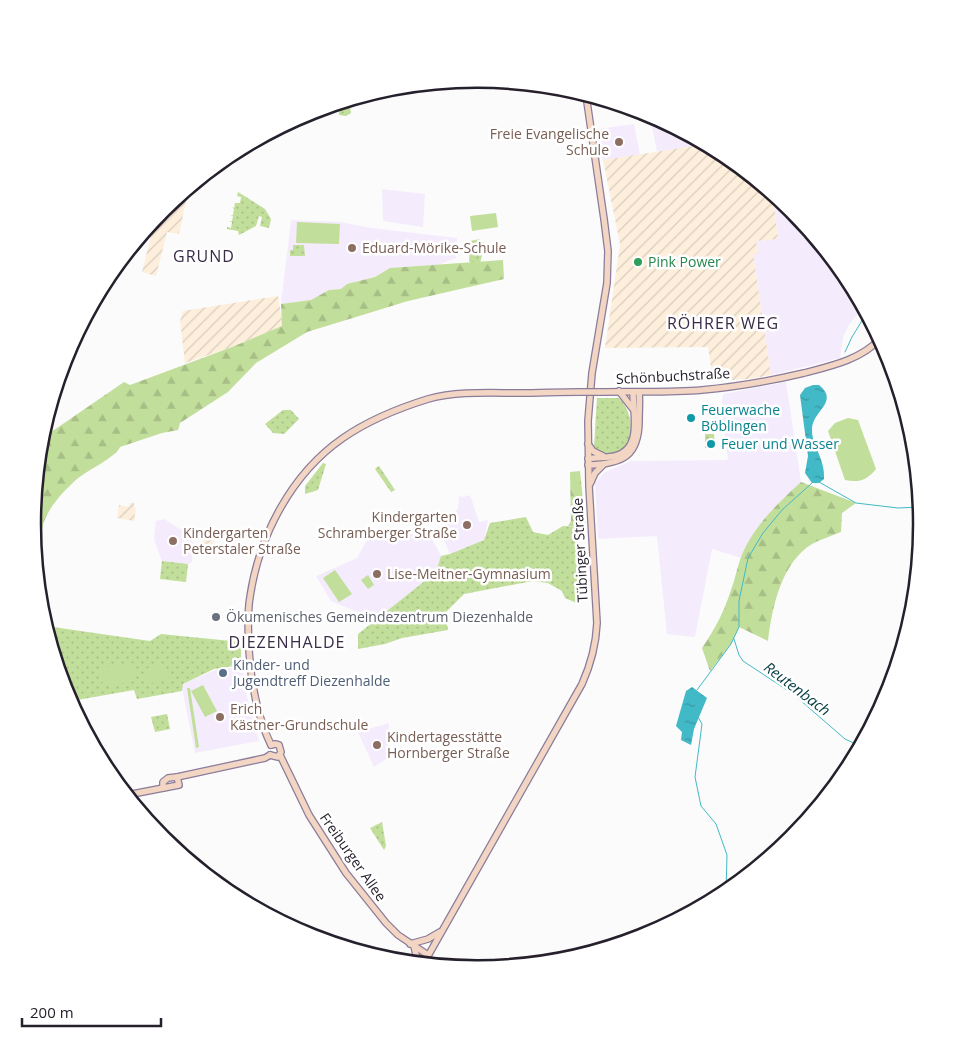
<svg xmlns="http://www.w3.org/2000/svg" width="954" height="1048" viewBox="0 0 954 1048" font-family="'Open Sans',sans-serif">
<style>
.built{fill:#f4ecfd}
.industrial{fill:url(#industrial-furrows)}
.grass{fill:url(#grass-dots)}
.forest{fill:url(#forest-firs)}
.pitch{fill:#c2de9b}
.water{fill:url(#water-ripples)}
.lines{fill:none;stroke-linecap:round;stroke-linejoin:round}
.stream{stroke:#42b9c7;stroke-width:1}
.secondary-casing{stroke:#8b7c9a;stroke-width:8}
.secondary{stroke:#f2d5c3;stroke-width:5.5}
.secondary-bridge-casing{stroke:#8b7c9a;stroke-width:8;stroke-linecap:butt}
.secondary-bridge{stroke:#f2d5c3;stroke-width:5.5}
.education-dot{fill:#8d6e63;stroke:#fff;stroke-width:2}
.leisure-dot{fill:#2e9e5b;stroke:#fff;stroke-width:2}
.culture-dot{fill:#0f9aa8;stroke:#fff;stroke-width:2}
.worship-dot{fill:#6b7280;stroke:#fff;stroke-width:2}
.service-dot{fill:#5c6f8a;stroke:#fff;stroke-width:2}
.labels{text-anchor:middle;stroke-width:5;stroke-linejoin:round;paint-order:stroke}
.education-label{font-size:14px;fill:#785e54;stroke:#fff;text-anchor:start}
.leisure-label{font-size:14px;fill:#27864d;stroke:#fff;text-anchor:start}
.street-label{font-size:14px;fill:#26202c;stroke:#fff}
.culture-label{font-size:14px;fill:#0d838f;stroke:#fff;text-anchor:start}
.worship-label{font-size:14px;fill:#5b616d;stroke:#fff;text-anchor:start}
.service-label{font-size:14px;fill:#4e5e75;stroke:#fff;text-anchor:start}
.water-label{font-size:15px;font-style:italic;fill:#043d42;stroke:#fff}
.quarter-label{font-size:16px;letter-spacing:1px;fill:#392c46;stroke:#fff}
.rim{fill:none;stroke:#26202c;stroke-width:2.5}
</style>
<defs>
<pattern id="industrial-furrows" width="10" height="10" patternUnits="userSpaceOnUse" patternTransform="scale(1.25)"><rect width="10" height="10" fill="#fdefdc"/><path d="M-1 1l2-2M0 10L10 0M9 11l2-2" fill="none" stroke="#d9cdbd"/></pattern>
<pattern id="grass-dots" width="8" height="8" patternUnits="userSpaceOnUse" patternTransform="scale(1.25)"><rect width="8" height="8" fill="#c2de9b"/><path d="M2 2h.1M6 6h.1" fill="none" stroke="#a7be86" stroke-width="1.8" stroke-linecap="round"/></pattern>
<pattern id="forest-firs" width="22" height="20" patternUnits="userSpaceOnUse" patternTransform="scale(1.25)"><rect width="22" height="20" fill="#c2de9b"/><path d="M5 1l3.5 6h-7zM16 11l3.5 6h-7z" fill="#a7be86"/></pattern>
<pattern id="water-ripples" width="26" height="14" patternUnits="userSpaceOnUse" patternTransform="scale(1.25)"><rect width="26" height="14" fill="#42b9c7"/><path d="M2 4q2-2 4 0t4 0M15 11q2-2 4 0t4 0" fill="none" stroke="#3796a2"/></pattern>
</defs>
<rect width="100%" height="100%" fill="#fbfbfb"/>
<g class="built">
<path d="M650 117 701 145 657 152Z"/>
<path d="M634 124 640 155 603 160 597 129Z"/>
<path d="M382 189 425 194 423 227 383 221Z"/>
<path d="M773 195 792 210 847 277 863 308 849 325 843 337 840 358 771 375 753 254 756 241 778 239Z"/>
<path d="M291 220 340 222 372 228 457 238 456 258 438 265 390 268 375 277 348 284 341 289 329 290 311 301 281 304Z"/>
<path d="M786 382 801 482 771 511 752 536 741 558 712 549 695 637 667 634 657 536 598 539 595 483 605 472 631 461 728 460 721 408 723 394Z"/>
<path d="M470 495 479 522 488 520 484 540 450 554 438 527H446L458 508 459 496 464 497Z"/>
<path d="M164 519 185 532V538L193 542 192 562 188 564 162 561 154 540 156 521Z"/>
<path d="M373 529 389 532 430 535 441 556 436 572 376 620 331 601 316 576 357 558Z"/>
<path d="M242 667 246 693 259 741 195 753 182 688 183 684 215 670Z"/>
<path d="M389 723 388 758 374 767 358 732Z"/>
</g>
<g class="industrial">
<path d="M482 80 537 85 536 93 482 86Z"/>
<path d="M701 145 744 171 773 195 778 239 756 241 758 254H753L771 375 748 379 713 381 708 347 605 348 620 244 603 160Z"/>
<path d="M189 188 179 234 167 232 156 276 142 272 155 219 163 209Z"/>
<path d="M278 296 283 326 232 347 185 363 180 321 183 311Z"/>
<path d="M130 503H134V507L136 508 134 521 117 518 119 505 129 507Z"/>
<path d="M212 532 214 544 204 546 202 533Z"/>
</g>
<g class="grass">
<path d="M343 106 350 107 351 113 346 116 339 115V109Z"/>
<path d="M238 192 265 209 271 219 269 228 260 226 262 217 259 216 256 226 239 235 238 231 227 229V227L231 228 232 222 228 221H232L233 216 230 215H233L234 209 231 207 234 208 235 203H240L241 197 237 196Z"/>
<path d="M480 239 485 244 480 263H471L469 261 470 248 467 246 470 241Z"/>
<path d="M293 245H304L305 256H290V250H293Z"/>
<path d="M597 398H619C645 425 624 472 594 447Z"/>
<path d="M283 410H291L299 419 284 434 273 433 265 424Z"/>
<path d="M705 434H714L715 445 714 448H705Z"/>
<path d="M323 463 326 464 318 490 305 494V486Z"/>
<path d="M379 466 395 490 391 492 375 469Z"/>
<path d="M526 517 533 532 548 535 563 526 578 527 579 604 565 598 562 591 548 583 533 581 464 594 445 613 448 630 402 638 385 644 358 649V634L436 572 441 556 450 554 484 540 490 523Z"/>
<path d="M162 561 188 564 186 582 160 579Z"/>
<path d="M46 626 150 641 161 634 241 642V665L214 669 183 684 182 691 137 699 134 690 77 700 78 715 66 694Z"/>
<path d="M167 714 170 729 155 732 151 717Z"/>
<path d="M382 822 386 846 384 850 370 828Z"/>
<path d="M491 960H513V962L516 965 477 968 449 966Z"/>
</g>
<g class="forest">
<path d="M503 260 504 279 408 301 307 332 256 363 228 392 180 423 178 430 162 433 120 447C116 457 88 470 77 479 66 489 54 501 47 515 43 522 42 530 40 537L34 539 33 524 41 439 124 382 130 385 232 347 282 326 281 304 311 300 329 290 341 289 347 284 375 277 390 268Z"/>
<path d="M580 471 586 529 578 531V527L568 526 571 521 570 472Z"/>
<path d="M801 482 856 503 842 513 841 532C832 536 821 539 812 544 781 563 772 608 768 641L739 627 731 644 710 671 702 648C715 629 724 612 731 590 736 577 738 562 744 550 757 523 779 502 801 482Z"/>
</g>
<g class="pitch">
<path d="M496 213 498 227 472 231 470 216Z"/>
<path d="M297 222 340 224 339 244 296 243Z"/>
<path d="M848 418 858 420 876 469C867 480 859 483 845 480L828 431 835 423Z"/>
<path d="M335 570 352 594 339 602 323 578Z"/>
<path d="M368 575 374 585 368 589 361 580Z"/>
<path d="M405 604 412 612 395 627 388 619Z"/>
<path d="M133 663 136 681 103 686 100 668Z"/>
<path d="M166 665 169 680 146 684 143 669Z"/>
<path d="M203 685 217 711 205 717 191 691Z"/>
<path d="M187 688H190L199 747 196 748Z"/>
</g>
<g class="water">
<path d="M813 385H819C840 402 812 411 812 429 811 442 821 454 823 467 824 471 824 475 824 479L819 483H812L805 473 808 456 800 395 805 388Z"/>
<path d="M692 687 707 698 694 729 691 745 681 740 682 732 676 726 686 691Z"/>
</g>
<g class="lines">
<g class="stream">
<path d="M845 352 852 337 866 314"/>
<path d="M819 482 856 503 898 508 920 507"/>
<path d="M734 639 739 655 743 661 793 694 845 739 860 746"/>
<path d="M697 690 731 644 739 627V601L748 558 763 533 782 510 812 483"/>
<path d="M698 717 702 724 695 777 701 806 716 824 727 855 726 892"/>
</g>
<g class="secondary-casing">
<g id="secondary">
<path d="M619 391 633 409"/>
<path d="M598 392C633 391 667 393 702 390 736 387 770 381 804 373 831 366 860 360 880 339"/>
<path d="M588 444 593 451 603 456"/>
<path d="M588 459C597 457 606 458 615 456 643 449 633 413 633 392"/>
<path d="M588 465C623 464 639 456 639 420 639 410 640 401 639 392"/>
<path d="M590 484 595 473 603 465"/>
<path d="M271 745C257 716 251 682 249 650 248 632 247 614 250 597 259 536 291 474 343 438 369 420 399 408 428 399 457 391 489 393 519 393 539 393 559 392 579 392"/>
<path d="M270 755 278 757 281 752 279 745 275 744 271 745"/>
<path d="M280 755 309 815 346 873 386 923 398 935 428 955"/>
<path d="M163 788V782L168 778 177 777"/>
<path d="M127 795 179 785 177 777 265 758 270 755"/>
<path d="M410 944 428 939 440 932"/>
<path d="M414 946 418 963"/>
<path d="M424 963 582 684C591 664 596 645 597 623L589 486 588 421 592 373 607 283 608 251 604 219 586 95"/>
</g>
</g>
<use href="#secondary" class="secondary"/>
<g class="secondary-bridge-casing">
<path id="secondary-bridge" d="M579 392H598"/>
</g>
<use href="#secondary-bridge" class="secondary-bridge"/>
</g>
<g class="education-dot">
<circle cx="619" cy="142" r="5"/>
<circle cx="352" cy="248" r="5"/>
<circle cx="467" cy="525" r="5"/>
<circle cx="173" cy="541" r="5"/>
<circle cx="377" cy="574" r="5"/>
<circle cx="220" cy="717" r="5"/>
<circle cx="377" cy="745" r="5"/>
</g>
<circle class="leisure-dot" cx="638" cy="262" r="5"/>
<g class="culture-dot">
<circle cx="691" cy="418" r="5"/>
<circle cx="711" cy="444" r="5"/>
</g>
<circle class="worship-dot" cx="216" cy="617" r="5"/>
<circle class="service-dot" cx="223" cy="673" r="5"/>
<g class="labels">
<g class="education-label">
<text x="609" y="139" text-anchor="end">Freie Evangelische<tspan x="609" dy="16">Schule</tspan></text>
<text x="362" y="253">Eduard-Mörike-Schule</text>
<text x="457" y="522" text-anchor="end">Kindergarten<tspan x="457" dy="16">Schramberger Straße</tspan></text>
<text x="183" y="538">Kindergarten<tspan x="183" dy="16">Peterstaler Straße</tspan></text>
<text x="387" y="579">Lise-Meitner-Gymnasium</text>
<text x="230" y="714">Erich<tspan x="230" dy="16">Kästner-Grundschule</tspan></text>
<text x="387" y="742">Kindertagesstätte<tspan x="387" dy="16">Hornberger Straße</tspan></text>
</g>
<g class="leisure-label">
<text x="648" y="267">Pink Power</text>
</g>
<g class="street-label">
<text transform="translate(673 376) rotate(-3)" y="5">Schönbuchstraße</text>
<text transform="translate(580 550) rotate(-93)" y="5">Tübinger Straße</text>
<text transform="translate(353 857) rotate(55)" y="5">Freiburger Allee</text>
</g>
<g class="culture-label">
<text x="701" y="415">Feuerwache<tspan x="701" dy="16">Böblingen</tspan></text>
<text x="721" y="449">Feuer und Wasser</text>
</g>
<g class="worship-label">
<text x="226" y="622">Ökumenisches Gemeindezentrum Diezenhalde</text>
</g>
<g class="service-label">
<text x="233" y="670">Kinder- und<tspan x="233" dy="16">Jugendtreff Diezenhalde</tspan></text>
</g>
<g class="water-label">
<text transform="translate(797 689) rotate(37)" y="5">Reutenbach</text>
</g>
<g class="quarter-label">
<text x="204" y="262">GRUND</text>
<text x="723" y="329">RÖHRER WEG</text>
<text x="287" y="648">DIEZENHALDE</text>
</g>
</g>
<path d="M0 0H954V1048H0ZM41 524a436 436 0 1 1 872 0a436 436 0 1 1-872 0Z" fill="#fff" fill-rule="evenodd"/>
<path class="rim" d="M41 524a436 436 0 1 1 872 0a436 436 0 1 1-872 0Z"/>
<path d="M22 1018v8h139v-8" fill="none" stroke="#26202c" stroke-width="2.5"/>
<text x="30" y="1018" font-size="15" fill="#26202c" stroke="#ffffff" stroke-width="4" paint-order="stroke">200 m</text>
</svg>
